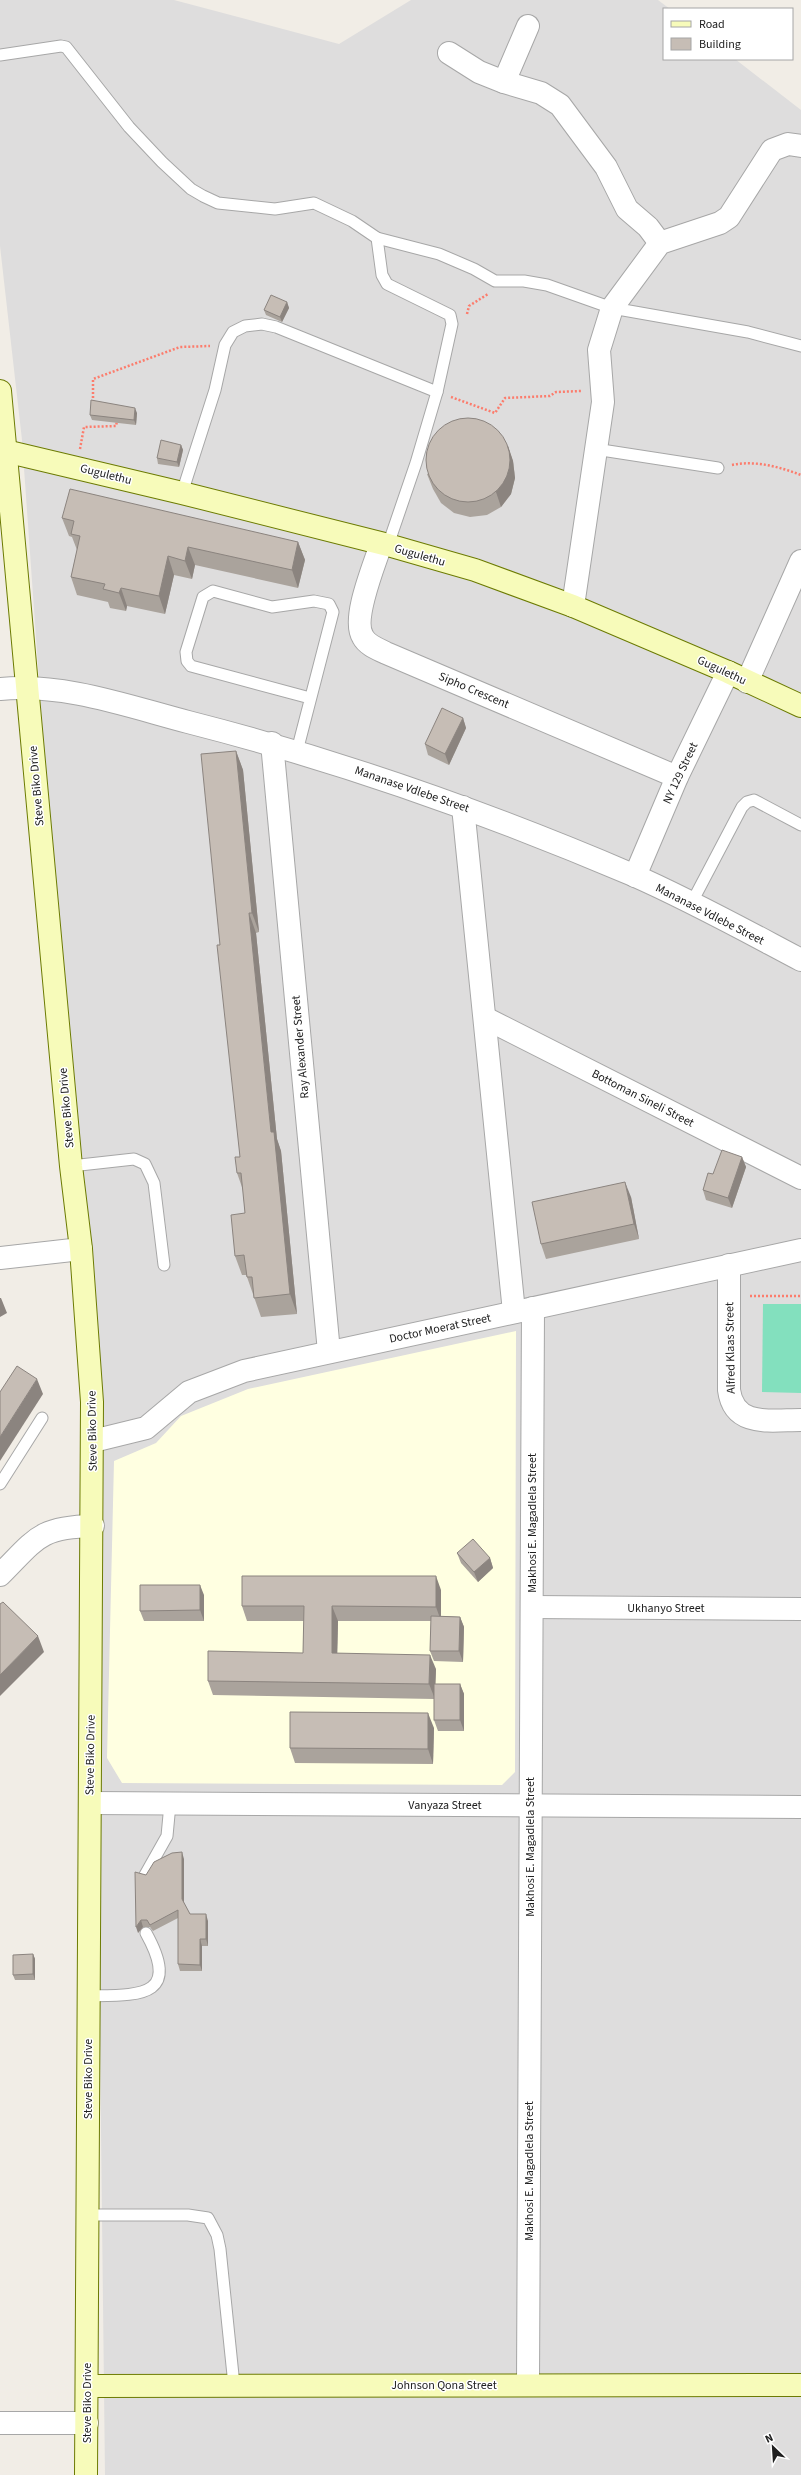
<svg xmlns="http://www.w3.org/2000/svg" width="801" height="2475" viewBox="0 0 801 2475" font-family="'Source Sans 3',sans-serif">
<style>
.residential{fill:#dedddd}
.education{fill:#ffffe1}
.pitch{fill:#83e0be}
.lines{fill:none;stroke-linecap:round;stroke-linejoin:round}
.lane-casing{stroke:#a7a7a7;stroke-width:13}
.street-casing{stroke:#a7a7a7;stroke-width:24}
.secondary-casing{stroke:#6c7b03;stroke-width:24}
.path{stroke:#fc7c6c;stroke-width:2.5;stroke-dasharray:2 2;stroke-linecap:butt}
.lane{stroke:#fff;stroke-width:11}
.street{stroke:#fff;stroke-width:22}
.secondary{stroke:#f7fbba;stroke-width:22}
.wall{fill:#aaa39c}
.shaded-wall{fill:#8b847f}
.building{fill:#c6bdb5;stroke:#8b847f}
.labels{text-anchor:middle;stroke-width:3;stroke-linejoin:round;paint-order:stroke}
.street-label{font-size:12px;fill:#202020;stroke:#fff}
</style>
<rect width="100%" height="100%" fill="#f1ede6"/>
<path class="residential" d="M0 0H174L339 44 411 0H658L670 9H664V59H735L801 110V2475H105L93 1441 22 440 0 246Z"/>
<path class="education" d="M516 1331 515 1772 502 1785 122 1783 107 1758 114 1461 156 1443 181 1416 248 1389Z"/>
<path class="pitch" d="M763 1304H801V1393L762 1392Z"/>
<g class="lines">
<g class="lane-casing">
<g id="lane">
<path d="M0 55 61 46 66 47 129 127 162 162 191 189 203 196 218 203 275 209 314 203 352 221 377 238 382 275 387 284 450 315 452 324 437 392"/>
<path d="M377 238 439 254 474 269 495 281H524L547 285 612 308 748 332 801 346"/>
<path d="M595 449 718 468"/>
<path d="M182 493 215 390 225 345 233 332 245 326 262 324 276 327 437 392 416 463 388 545"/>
<path d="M297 751 333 612 329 604 314 601 272 607 213 591 203 597 186 652 187 661 191 666 310 698"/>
<path d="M691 904 742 807 747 802 754 800 801 825"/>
<path d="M71 1166 134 1159 145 1164 154 1183 164 1265"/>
<path d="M0 1484 42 1418"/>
<path d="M145 1875 167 1836 170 1804"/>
<path d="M89 1996C139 1995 182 1998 146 1933"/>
<path d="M87 2215H188L208 2218 217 2235 220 2249 234 2385"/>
</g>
</g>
<g class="street-casing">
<g id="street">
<path d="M449 53 479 72 504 82 541 93 560 105 606 167 627 209 648 227 660 243"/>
<path d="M504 82 528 26"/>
<path d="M381 544C375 564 351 619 363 637 367 645 378 649 386 653L677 777"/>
<path d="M573 606 603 402 599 350 612 308 660 243 720 223 729 217 772 150 788 144 801 146"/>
<path d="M747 682 801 561"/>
<path d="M0 689C64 683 127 706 188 722 341 761 488 813 633 875 690 900 746 931 801 960"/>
<path d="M272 743 329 1352"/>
<path d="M463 807 514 1312"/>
<path d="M635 876 677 777 728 672"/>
<path d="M485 1018 801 1178"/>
<path d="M0 1258 81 1249"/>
<path d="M729 1265V1390C734 1428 771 1420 801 1420"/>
<path d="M93 1441 146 1428 189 1392 244 1371 801 1250"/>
<path d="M0 1575C36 1539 39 1527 93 1526"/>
<path d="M532 1607 801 1609"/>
<path d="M90 1803 801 1807"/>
<path d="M528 2385 533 1308"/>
<path d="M0 2423H87"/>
</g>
</g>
<g class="secondary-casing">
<g id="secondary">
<path d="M0 391 71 1166 81 1249 92 1402 86 2475"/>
<path d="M5 451 182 493 388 545 475 570 573 606 728 672 801 706"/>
<path d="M87 2386 801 2385"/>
</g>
</g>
<g class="path">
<path d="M467 314 469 306 488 294"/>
<path d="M451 397 495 413 505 398 550 396 556 392 581 391"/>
<path d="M93 402V379L180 347 210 346"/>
<path d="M80 449 84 427 116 426 117 421"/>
<path d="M732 465C755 460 780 467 801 475"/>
<path d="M750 1296H801"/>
</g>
<use href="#lane" class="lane"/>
<use href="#street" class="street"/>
<use href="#secondary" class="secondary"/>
</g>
<g class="wall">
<path d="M287 302 289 308 282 322 266 315 264 310Z"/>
<path d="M137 413 136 425 92 420 90 415Z"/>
<path d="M181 445 183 450 179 467 158 464 157 458Z"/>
<path d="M508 446 513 461 515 478 511 494 501 507 487 515 470 517 454 513 441 503 433 489 427 474Z"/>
<path d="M62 518 298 542 305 560 298 588 195 565 192 579 174 575 165 614 127 606 126 611 110 608 108 602 77 595 71 577 77 550 72 537 69 536Z"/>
<path d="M463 718 466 728 449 765 428 755 425 744Z"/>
<path d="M236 751 243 770 259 932 256 933 277 1139 281 1151 297 1314 261 1317 247 1277 246 1275H242L235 1256 245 1213 243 1190 237 1173 240 1157 220 945Z"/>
<path d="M742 1157 746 1167 732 1208 706 1200 703 1190 713 1174Z"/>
<path d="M631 1197 639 1239 546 1259 541 1244Z"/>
<path d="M457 1553 490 1558 493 1568 478 1582 461 1563Z"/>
<path d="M441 1590V1616L460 1617 464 1627 463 1662 434 1661 430 1651 431 1621H338L337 1653 436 1669 435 1684H460L464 1694V1731H438L434 1720V1699L213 1695 208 1681 303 1653 304 1621H247L242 1606Z"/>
<path d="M204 1595V1621H144L140 1611Z"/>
<path d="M434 1728 433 1764 295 1763 290 1748Z"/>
<path d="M184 1859V1904L190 1914 208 1921V1946H202V1971H180L178 1964V1918L153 1931 150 1927H143L138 1933 146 1875Z"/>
<path d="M33 1954 35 1959V1980H15L13 1975Z"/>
</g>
<g class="shaded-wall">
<path d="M287 302 289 308 282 322 280 317Z"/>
<path d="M135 408 137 413 136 425 134 420Z"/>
<path d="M181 445 183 450 179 467 177 462Z"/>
<path d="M508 446 513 461 515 478 511 494 501 507 496 492Z"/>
<path d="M298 542 305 560 298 588 292 570Z"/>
<path d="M188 547 195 565 192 579 185 561Z"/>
<path d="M168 556 174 575 165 614 159 596Z"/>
<path d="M121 588 127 606 126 611 119 593Z"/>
<path d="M463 718 466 728 449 765 445 754Z"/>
<path d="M236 751 243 770 259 932 252 913Z"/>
<path d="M249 913 256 933 277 1139 281 1151 297 1314 290 1294 271 1132Z"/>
<path d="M742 1157 746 1167 732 1208 728 1198Z"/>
<path d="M625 1182 631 1197 639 1239 634 1224Z"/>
<path d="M0 1298H1L7 1313 0 1317Z"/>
<path d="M37 1379 43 1394 0 1461V1437Z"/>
<path d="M490 1558 493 1568 478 1582 474 1572Z"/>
<path d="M436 1576 441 1590V1621L436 1607Z"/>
<path d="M200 1585 204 1595V1621L200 1610Z"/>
<path d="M332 1606 338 1621 337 1668 332 1653Z"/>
<path d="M460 1617 464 1627 463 1662 459 1651Z"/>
<path d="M38 1636 44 1652 0 1696V1675Z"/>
<path d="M430 1655 436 1669 435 1699 429 1684Z"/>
<path d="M460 1684 464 1694V1731L460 1720Z"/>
<path d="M428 1713 434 1728 433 1764 428 1749Z"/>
<path d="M182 1852 184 1859V1906L182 1899Z"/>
<path d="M206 1914 208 1921V1946L206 1939Z"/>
<path d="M141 1920 143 1927 138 1933 136 1927Z"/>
<path d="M200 1939 202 1946V1971L200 1965Z"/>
<path d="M33 1954 35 1959V1980L33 1974Z"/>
</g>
<g class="building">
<path d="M271 295 287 302 280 317 264 310Z"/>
<path d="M91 400 135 408 134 420 90 415Z"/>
<circle cx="468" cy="460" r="42"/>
<path d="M161 440 181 445 177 462 157 458Z"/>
<path d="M70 489 298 542 292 570 188 547 185 561 168 556 159 596 121 588 119 593 103 589 105 584 71 577 80 536 71 534 74 521 62 518Z"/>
<path d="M442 708 463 718 445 754 425 744Z"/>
<path d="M236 751 252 913H249L271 1132H274L290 1294 254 1298 252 1277H247L244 1255 235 1256 231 1215 245 1213 241 1173H237L235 1157H240L217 945H220L201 754Z"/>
<path d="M722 1150 742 1157 728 1198 703 1190 708 1173 713 1174Z"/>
<path d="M625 1182 634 1224 541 1244 532 1202Z"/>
<path d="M17 1366 37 1379 0 1437V1392Z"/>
<path d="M473 1539 490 1558 474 1572 457 1553Z"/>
<path d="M242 1576H436V1607L332 1606V1653L430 1655 429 1684 208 1681V1651L303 1653 304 1606H242Z"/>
<path d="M140 1585H200V1610L140 1611Z"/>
<path d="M3 1602 38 1636 0 1675V1604Z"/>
<path d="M431 1616 460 1617 459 1651H430Z"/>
<rect x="434" y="1684" width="26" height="36"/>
<path d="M290 1712 428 1713V1749L290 1748Z"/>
<path d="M182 1852V1899L190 1914H206V1939H200V1965L178 1964V1910L150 1925 147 1920H141L136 1927 135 1872 146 1875 154 1862 172 1853Z"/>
<path d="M33 1954V1974L13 1975V1955Z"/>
</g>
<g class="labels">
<g class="street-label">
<text transform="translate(106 474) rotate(14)" y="4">Gugulethu</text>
<text transform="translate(420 555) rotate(16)" y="4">Gugulethu</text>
<text transform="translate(722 670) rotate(25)" y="4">Gugulethu</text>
<text transform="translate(474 690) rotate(23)" y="4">Sipho Crescent</text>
<text transform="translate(680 773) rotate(-65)" y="4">NY 129 Street</text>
<text transform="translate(36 786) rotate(-95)" y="4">Steve Biko Drive</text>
<text transform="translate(412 789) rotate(19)" y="4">Mananase Vdlebe Street</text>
<text transform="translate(710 914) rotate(27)" y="4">Mananase Vdlebe Street</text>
<text transform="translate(300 1047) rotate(-95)" y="4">Ray Alexander Street</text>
<text transform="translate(643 1098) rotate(27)" y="4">Bottoman Sineli Street</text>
<text transform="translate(66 1108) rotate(-95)" y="4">Steve Biko Drive</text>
<text transform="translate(440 1328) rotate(-12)" y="4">Doctor Moerat Street</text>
<text transform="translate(730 1348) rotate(-91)" y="4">Alfred Klaas Street</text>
<text transform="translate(92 1431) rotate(-91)" y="4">Steve Biko Drive</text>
<text transform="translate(532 1523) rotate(-90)" y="4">Makhosi E. Magadlela Street</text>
<text x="666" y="1612">Ukhanyo Street</text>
<text transform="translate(90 1755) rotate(-89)" y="4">Steve Biko Drive</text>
<text x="445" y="1809">Vanyaza Street</text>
<text transform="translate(530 1847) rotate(-90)" y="4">Makhosi E. Magadlela Street</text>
<text transform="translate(88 2079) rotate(-90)" y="4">Steve Biko Drive</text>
<text transform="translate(529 2171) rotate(-90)" y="4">Makhosi E. Magadlela Street</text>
<text x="444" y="2389">Johnson Qona Street</text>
<text transform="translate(87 2403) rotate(-90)" y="4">Steve Biko Drive</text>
</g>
</g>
<rect x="663" y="8" width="130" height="52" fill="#ffffff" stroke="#a6a6a6"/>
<rect x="671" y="21" width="20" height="6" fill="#f7fbba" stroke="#a6a6a6"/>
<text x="699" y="28" font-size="12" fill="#202020">Road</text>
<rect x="671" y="38" width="20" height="12" fill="#c6bdb5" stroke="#a6a6a6"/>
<text x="699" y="48" font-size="12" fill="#202020">Building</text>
<g transform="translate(773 2447) rotate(335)" stroke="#ffffff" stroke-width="3" paint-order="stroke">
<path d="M0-3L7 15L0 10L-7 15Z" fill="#202020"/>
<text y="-6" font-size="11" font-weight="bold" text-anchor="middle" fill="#202020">N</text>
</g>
</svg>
